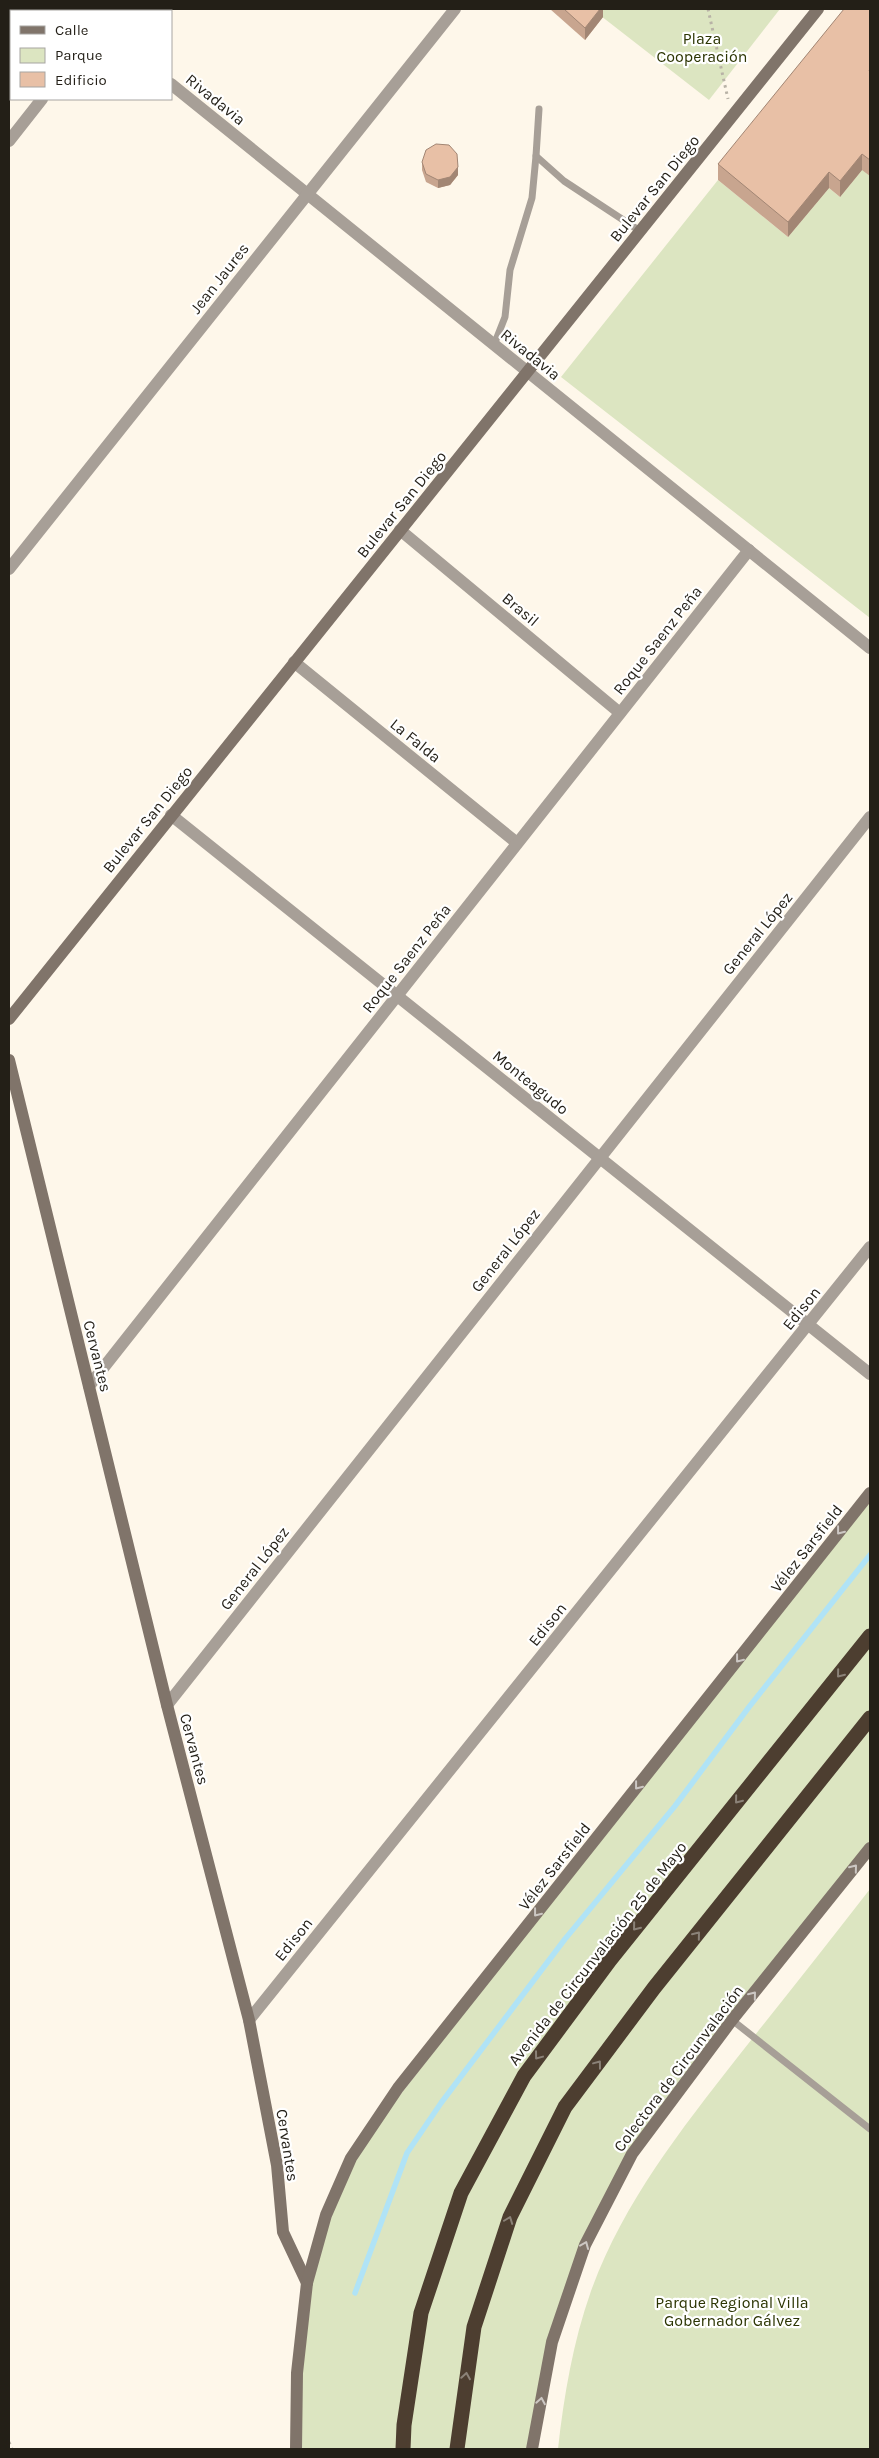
<svg xmlns="http://www.w3.org/2000/svg" width="879" height="2458" viewBox="0 0 879 2458" font-family="Karla,sans-serif">
<style>
.green{fill:#dce5c1}
.lines{fill:none;stroke-linecap:round;stroke-linejoin:round}
.stream{stroke:#b0e3f6;stroke-width:5.5}
.path{stroke:#b8b2a6;stroke-width:3;stroke-dasharray:2.5 4;stroke-linecap:butt}
.lane{stroke:#a79f97;stroke-width:7}
.street{stroke:#a79f97;stroke-width:12}
.secondary{stroke:#80746a;stroke-width:12}
.highway{stroke:#4d3e30;stroke-width:15}
.wall{fill:#c8a58f}
.shaded-wall{fill:#a28674}
.building{fill:#e8c0a6;stroke:#a28674}
.oneway{stroke:#ccc7c3}
.oneway2{stroke:#8b8278}
.labels{text-anchor:middle;stroke-width:4.5;stroke-linejoin:round;paint-order:stroke}
.park-label{font-size:16px;fill:#2c3503;stroke:#fff}
.street-label{font-size:16px;fill:#231f17;stroke:#fff}
</style>
<rect width="100%" height="100%" fill="#fef7ea"/>
<g class="green">
<path d="M592 9H780L709 100Z"/>
<path d="M870 160V618L561 377 718 180 788 237 829 188 840 197Z"/>
<path d="M870 1493V1848L632 2154 585 2245 552 2342 532 2449H296L307 2283 351 2158Z"/>
<path d="M870 1889V2449H558C564 2395 573 2342 591 2291 623 2203 680 2131 737 2058 781 2002 826 1946 870 1889Z"/>
</g>
<g class="lines">
<path class="stream" d="M355 2293 407 2153 441 2103 565 1939 675 1806 749 1707 870 1555"/>
<g class="path">
<path d="M708 9 728 99"/>
<path d="M9 2442 12 2449"/>
</g>
<g class="lane">
<path d="M539 109 536 156 564 181 640 231"/>
<path d="M494 345 505 317 510 270 532 198 536 156"/>
<path d="M732 2020 870 2129"/>
</g>
<g class="street">
<path d="M78 9 81 11"/>
<path d="M111 11 113 9"/>
<path d="M171 84 870 648"/>
<path d="M9 141 42 99"/>
<path d="M400 530 620 713"/>
<path d="M9 569 455 9"/>
<path d="M294 662 517 843"/>
<path d="M171 815 870 1374"/>
<path d="M89 1386 749 550"/>
<path d="M167 1705 870 817"/>
<path d="M249 2020 870 1247"/>
</g>
<g class="secondary">
<path d="M9 1019 818 9"/>
<path d="M9 1060 167 1705 249 2020 277 2165 283 2232 307 2283"/>
<path d="M296 2449 297 2373 307 2283 326 2215 351 2158 398 2088 870 1493"/>
<path d="M532 2449 552 2342 585 2245 632 2154 732 2020 870 1848"/>
</g>
<g class="highway">
<path d="M403 2449 404 2425 421 2313 461 2193 524 2076 610 1960 870 1636"/>
<path d="M457 2449 474 2327 510 2217 565 2107 654 1988 870 1718"/>
</g>
</g>
<g class="wall">
<path d="M550 9H603V17L585 40Z"/>
<path d="M870 9V176L862 170 840 197 829 188 788 237 718 180V164Z"/>
<path d="M422 162 458 175 450 185 438 188 426 182 422 170Z"/>
</g>
<g class="shaded-wall">
<path d="M600 9H603V17L585 40V28Z"/>
<path d="M862 154V170L840 197V181Z"/>
<path d="M458 167V175L450 185 438 188V180Z"/>
<path d="M829 172V188L788 237V222Z"/>
</g>
<g class="building">
<path d="M564 9H600L585 28Z"/>
<path d="M844 9H870V69L869 71 870 72V160L862 154 840 181 829 172 788 222 718 164Z"/>
<path d="M436 144 449 145 457 154 458 167 450 177 438 180 426 174 422 162 426 150Z"/>
</g>
<defs><path id="oneway-chevron" d="M-2-3.5L2.5 0L-2 3.5" fill="none" stroke-width="1.6" stroke-linecap="round" stroke-linejoin="round" transform="scale(1.25)"/></defs>
<g class="oneway">
<use href="#oneway-chevron" transform="translate(840 1531) rotate(128)"/>
<use href="#oneway-chevron" transform="translate(739 1659) rotate(128)"/>
<use href="#oneway-chevron" transform="translate(638 1786) rotate(128)"/>
<use href="#oneway-chevron" transform="translate(854 1868) rotate(-51)"/>
<use href="#oneway-chevron" transform="translate(537 1913) rotate(128)"/>
<use href="#oneway-chevron" transform="translate(753 1995) rotate(-51)"/>
<use href="#oneway-chevron" transform="translate(585 2245) rotate(-67)"/>
<use href="#oneway-chevron" transform="translate(541 2401) rotate(-80)"/>
</g>
<g class="oneway2">
<use href="#oneway-chevron" transform="translate(840 1674) rotate(129)"/>
<use href="#oneway-chevron" transform="translate(738 1800) rotate(129)"/>
<use href="#oneway-chevron" transform="translate(636 1927) rotate(129)"/>
<use href="#oneway-chevron" transform="translate(697 1935) rotate(-51)"/>
<use href="#oneway-chevron" transform="translate(538 2056) rotate(127)"/>
<use href="#oneway-chevron" transform="translate(598 2064) rotate(-53)"/>
<use href="#oneway-chevron" transform="translate(509 2220) rotate(-69)"/>
<use href="#oneway-chevron" transform="translate(466 2376) rotate(-81)"/>
</g>
<g class="labels">
<g class="park-label">
<text x="702" y="44">Plaza<tspan x="702" dy="18">Cooperación</tspan></text>
<text x="732" y="2308">Parque Regional Villa<tspan x="732" dy="18">Gobernador Gálvez</tspan></text>
</g>
<g class="street-label">
<text transform="translate(216 99) rotate(39)" y="6">Rivadavia</text>
<text transform="translate(654 188) rotate(-51)" y="6">Bulevar San Diego</text>
<text transform="translate(219 278) rotate(-52)" y="6">Jean Jaures</text>
<text transform="translate(531 354) rotate(39)" y="6">Rivadavia</text>
<text transform="translate(401 504) rotate(-51)" y="6">Bulevar San Diego</text>
<text transform="translate(521 609) rotate(40)" y="6">Brasil</text>
<text transform="translate(657 640) rotate(-52)" y="6">Roque Saenz Peña</text>
<text transform="translate(416 740) rotate(39)" y="6">La Falda</text>
<text transform="translate(147 819) rotate(-51)" y="6">Bulevar San Diego</text>
<text transform="translate(757 933) rotate(-51)" y="6">General López</text>
<text transform="translate(406 958) rotate(-52)" y="6">Roque Saenz Peña</text>
<text transform="translate(531 1082) rotate(39)" y="6">Monteagudo</text>
<text transform="translate(505 1250) rotate(-52)" y="6">General López</text>
<text transform="translate(801 1308) rotate(-51)" y="6">Edison</text>
<text transform="translate(98 1356) rotate(76)" y="6">Cervantes</text>
<text transform="translate(806 1548) rotate(-52)" y="6">Vélez Sarsfield</text>
<text transform="translate(254 1568) rotate(-52)" y="6">General López</text>
<text transform="translate(547 1624) rotate(-51)" y="6">Edison</text>
<text transform="translate(195 1749) rotate(75)" y="6">Cervantes</text>
<text transform="translate(554 1866) rotate(-52)" y="6">Vélez Sarsfield</text>
<text transform="translate(293 1939) rotate(-51)" y="6">Edison</text>
<text transform="translate(597 1953) rotate(-52)" y="6">Avenida de Circunvalación 25 de Mayo</text>
<text transform="translate(678 2068) rotate(-53)" y="6">Colectora de Circunvalación</text>
<text transform="translate(288 2145) rotate(81)" y="6">Cervantes</text>
</g>
</g>
<rect width="879" height="2458" fill="none" stroke="#231f17" stroke-width="20"/>
<rect x="10" y="10" width="162" height="90" fill="#ffffff" stroke="#a7a5a2"/>
<rect x="20" y="26" width="25" height="8" fill="#80746a" stroke="#a7a5a2"/>
<text x="55" y="35" font-size="15" fill="#231f17">Calle</text>
<rect x="20" y="48" width="25" height="15" fill="#dce5c1" stroke="#a7a5a2"/>
<text x="55" y="60" font-size="15" fill="#231f17">Parque</text>
<rect x="20" y="72" width="25" height="15" fill="#e8c0a6" stroke="#a7a5a2"/>
<text x="55" y="85" font-size="15" fill="#231f17">Edificio</text>
</svg>
